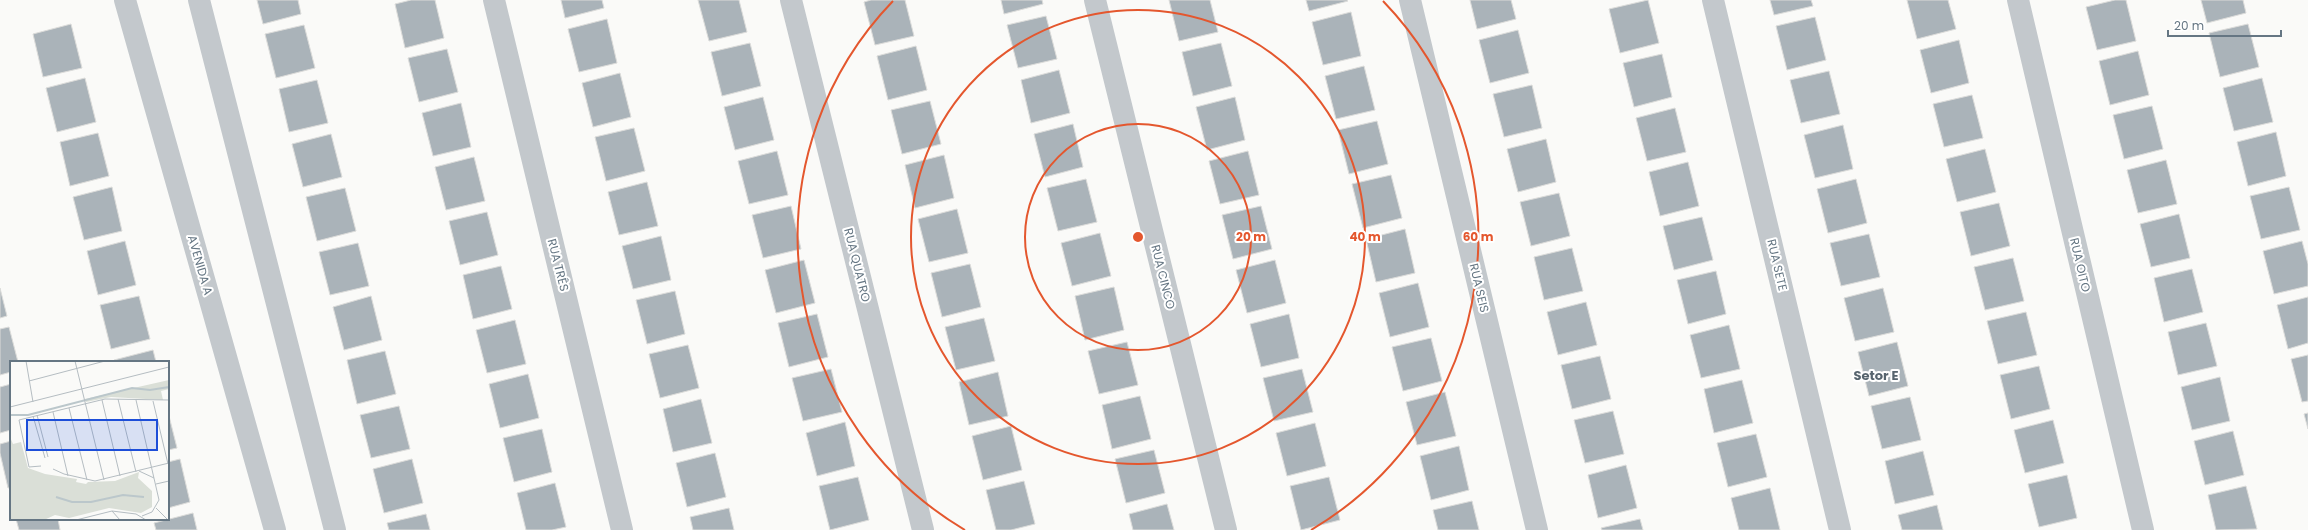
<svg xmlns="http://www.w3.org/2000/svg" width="2308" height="530" viewBox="0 0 2308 530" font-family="Poppins,sans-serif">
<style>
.building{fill:#aab3b9;stroke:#dcdcda}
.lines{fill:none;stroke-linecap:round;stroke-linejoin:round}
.minor{stroke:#c3c8cc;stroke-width:22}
.tertiary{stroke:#c3c8cc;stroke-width:22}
.ring{fill:none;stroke:#e4572e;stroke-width:2}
.labels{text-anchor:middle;stroke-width:4;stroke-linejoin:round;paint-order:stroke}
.street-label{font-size:12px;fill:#657683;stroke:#fff}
.neighbourhood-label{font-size:13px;font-weight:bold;fill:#57646e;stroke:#fff}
.inset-river{fill:none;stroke:#bbc7cb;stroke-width:2}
.inset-road{fill:none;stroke:#b5bdc2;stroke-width:1}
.view{fill:#1d4ed8;fill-opacity:0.15;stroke:#1d4ed8;stroke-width:2}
.inset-edge{fill:none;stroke:#657683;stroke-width:2}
.centre{fill:#e4572e;stroke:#fff;stroke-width:2}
.ring-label{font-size:12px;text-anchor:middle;font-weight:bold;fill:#e4572e;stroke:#fff;stroke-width:4;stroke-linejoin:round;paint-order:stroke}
</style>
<rect width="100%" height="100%" fill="#fafaf8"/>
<g class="building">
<path d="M257 0H298L301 14 263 24Z"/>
<path d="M411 0H435L444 38 405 48 395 4Z"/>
<path d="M561 0H602L604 8 565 18Z"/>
<path d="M698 0H739L747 32 709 41Z"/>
<path d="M871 0H905L914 36 875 45 864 2Z"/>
<path d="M1001 0H1042L1043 4 1004 14Z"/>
<path d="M1169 0H1210L1218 32 1179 41Z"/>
<path d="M1306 0H1347L1348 1 1309 11Z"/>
<path d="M1470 0H1511L1516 19 1477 29Z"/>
<path d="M1648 0 1659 43 1620 53 1609 9Z"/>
<path d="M1770 0H1811L1813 6 1774 15Z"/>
<path d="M1907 0H1948L1956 29 1917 39Z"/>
<path d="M2115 0H2126L2136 41 2097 50 2086 7Z"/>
<path d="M2201 0H2243L2246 13 2207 23Z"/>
<path d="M1351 12 1361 56 1323 65 1312 22Z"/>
<path d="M1046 16 1057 59 1018 68 1007 25Z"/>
<path d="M1815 17 1826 60 1787 70 1776 26Z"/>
<path d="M607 19 617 63 579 72 568 29Z"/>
<path d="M71 24 82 68 43 77 33 34Z"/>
<path d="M2248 24 2259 67 2220 77 2209 33Z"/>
<path d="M304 25 315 68 276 78 265 34Z"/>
<path d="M1518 30 1529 73 1490 83 1479 40Z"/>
<path d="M1959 40 1969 83 1931 93 1920 50Z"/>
<path d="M750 43 761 86 722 96 711 52Z"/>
<path d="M1221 43 1232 86 1193 96 1182 52Z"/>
<path d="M916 46 927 90 888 100 877 56Z"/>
<path d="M447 49 458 92 419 102 408 58Z"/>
<path d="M2138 51 2149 95 2110 105 2099 61Z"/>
<path d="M1662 54 1672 97 1634 107 1623 63Z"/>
<path d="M1364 66 1375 110 1336 119 1325 76Z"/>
<path d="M1059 70 1070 113 1031 123 1021 80Z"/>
<path d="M1829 71 1840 114 1801 123 1790 80Z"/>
<path d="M620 73 631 117 593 127 582 83Z"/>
<path d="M85 78 96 122 57 132 46 88Z"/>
<path d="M2262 78 2273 122 2234 131 2223 88Z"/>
<path d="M317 80 328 123 289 132 279 89Z"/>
<path d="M1532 85 1542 128 1504 137 1493 94Z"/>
<path d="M1972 95 1983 138 1944 147 1933 104Z"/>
<path d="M763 97 774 140 735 150 724 107Z"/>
<path d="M1235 97 1245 140 1207 150 1196 107Z"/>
<path d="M930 101 941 144 902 154 891 110Z"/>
<path d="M461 103 471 147 433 156 422 113Z"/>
<path d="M2152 106 2163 149 2124 159 2113 115Z"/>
<path d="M1675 108 1686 152 1647 161 1636 118Z"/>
<path d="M1377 121 1388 164 1349 174 1338 130Z"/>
<path d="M1073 124 1083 167 1045 177 1034 134Z"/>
<path d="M1843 125 1853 169 1815 178 1804 135Z"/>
<path d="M634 128 645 171 606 181 595 137Z"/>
<path d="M2276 132 2286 176 2248 186 2237 142Z"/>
<path d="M98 133 109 176 70 186 60 142Z"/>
<path d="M331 134 342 177 303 187 292 144Z"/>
<path d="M1546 139 1556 182 1518 192 1507 149Z"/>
<path d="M1985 149 1996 192 1957 202 1946 159Z"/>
<path d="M777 151 788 195 749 204 738 161Z"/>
<path d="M1248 151 1259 195 1220 204 1209 161Z"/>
<path d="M944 155 954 198 915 208 905 165Z"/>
<path d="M474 157 485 201 446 210 435 167Z"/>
<path d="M2166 160 2177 204 2138 213 2127 170Z"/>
<path d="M1688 162 1699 206 1660 216 1649 172Z"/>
<path d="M1391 175 1402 218 1363 228 1352 184Z"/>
<path d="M1086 179 1097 222 1058 231 1047 188Z"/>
<path d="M1856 179 1867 223 1828 233 1817 189Z"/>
<path d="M647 182 658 226 619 235 608 192Z"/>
<path d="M112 187 122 231 84 240 73 197Z"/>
<path d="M2289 187 2300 230 2261 239 2250 196Z"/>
<path d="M345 188 356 231 317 241 306 197Z"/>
<path d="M1559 193 1570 236 1531 246 1520 202Z"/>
<path d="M1999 203 2010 246 1971 256 1960 212Z"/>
<path d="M791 206 801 249 763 258 752 215Z"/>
<path d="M1261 206 1272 249 1233 259 1222 215Z"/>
<path d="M957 209 968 253 929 262 918 219Z"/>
<path d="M487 212 498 255 460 265 449 221Z"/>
<path d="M2179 214 2190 258 2151 267 2140 224Z"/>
<path d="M1702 217 1713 260 1674 270 1663 226Z"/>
<path d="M1405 229 1415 273 1376 282 1366 239Z"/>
<path d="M1100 233 1111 276 1072 286 1061 243Z"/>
<path d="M1869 234 1880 277 1841 286 1830 243Z"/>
<path d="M661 236 671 280 633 289 622 246Z"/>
<path d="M125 241 136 285 98 295 87 251Z"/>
<path d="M2302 241 2308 264V286L2274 294 2263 251Z"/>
<path d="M358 243 369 286 330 295 319 252Z"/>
<path d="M1572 248 1583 291 1544 300 1534 257Z"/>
<path d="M2013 258 2024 301 1985 310 1974 267Z"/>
<path d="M804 260 815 303 776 313 765 270Z"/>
<path d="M1275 260 1286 303 1247 313 1236 270Z"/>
<path d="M970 264 981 307 942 317 931 273Z"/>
<path d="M501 266 512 309 473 319 463 275Z"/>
<path d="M2192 269 2203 312 2164 322 2154 278Z"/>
<path d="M1716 271 1726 314 1688 324 1677 280Z"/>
<path d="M1418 283 1429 327 1390 337 1379 293Z"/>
<path d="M1114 287 1124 330 1085 340 1075 296Z"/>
<path d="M0 288 7 316 0 318Z"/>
<path d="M1883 288 1894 332 1855 341 1844 298Z"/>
<path d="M675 291 685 334 647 344 636 300Z"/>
<path d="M139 296 150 339 111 349 100 305Z"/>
<path d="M371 296 382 340 344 350 333 307Z"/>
<path d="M2308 297V343L2288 349 2277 305Z"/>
<path d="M1586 302 1597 345 1558 355 1547 312Z"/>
<path d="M2026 312 2037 355 1998 364 1987 321Z"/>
<path d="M817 314 828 357 789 367 778 323Z"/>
<path d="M1289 314 1299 358 1261 367 1250 324Z"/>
<path d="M984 318 995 361 956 370 945 327Z"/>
<path d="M515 320 526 364 487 373 476 330Z"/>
<path d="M2206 323 2217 366 2178 375 2168 332Z"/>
<path d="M1729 325 1740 369 1701 378 1690 335Z"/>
<path d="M9 327 18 362H11V372L0 375V329Z"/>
<path d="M1431 338 1442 381 1403 391 1392 347Z"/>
<path d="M1127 342 1138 385 1099 394 1088 351Z"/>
<path d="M1897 342 1908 386 1869 396 1858 352Z"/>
<path d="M688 345 699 388 660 398 649 354Z"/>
<path d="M153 350 156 362H114V360Z"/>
<path d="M385 351 396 394 357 404 347 360Z"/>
<path d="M2308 355V401L2302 402 2291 359Z"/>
<path d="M1600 356 1611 399 1572 409 1561 365Z"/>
<path d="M2039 366 2050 409 2011 419 2000 375Z"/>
<path d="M831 369 842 412 803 421 792 378Z"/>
<path d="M1302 369 1313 412 1274 421 1263 378Z"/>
<path d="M998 372 1008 416 969 425 959 382Z"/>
<path d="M528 374 539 418 500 428 489 384Z"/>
<path d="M2220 377 2230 421 2192 430 2181 387Z"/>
<path d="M1742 380 1753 423 1714 433 1704 389Z"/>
<path d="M11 384V430L0 433V387Z"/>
<path d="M1445 392 1456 436 1417 445 1406 402Z"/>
<path d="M1140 396 1151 439 1112 449 1102 405Z"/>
<path d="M1910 397 1921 440 1882 449 1871 406Z"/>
<path d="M701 399 712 443 673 452 663 409Z"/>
<path d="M399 406 410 449 371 458 360 415Z"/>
<path d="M1613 411 1624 454 1585 463 1574 420Z"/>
<path d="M168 412 177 448 168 450Z"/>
<path d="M2308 413V429L2304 414Z"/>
<path d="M2053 420 2064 463 2025 473 2014 430Z"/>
<path d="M845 422 855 466 817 476 806 433Z"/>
<path d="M1315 423 1326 466 1287 476 1276 433Z"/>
<path d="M1011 426 1022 470 983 480 972 436Z"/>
<path d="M542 429 552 472 514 482 503 438Z"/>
<path d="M2233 431 2244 475 2205 485 2194 441Z"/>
<path d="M1756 434 1767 477 1728 487 1717 443Z"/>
<path d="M11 441V488H8L0 453V444Z"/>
<path d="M1459 446 1469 490 1431 500 1420 456Z"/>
<path d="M1154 450 1165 493 1126 503 1115 459Z"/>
<path d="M1923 451 1934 495 1895 504 1885 461Z"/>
<path d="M715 453 726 497 687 507 676 463Z"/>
<path d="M180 459 190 502 168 508V462Z"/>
<path d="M412 459 423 503 384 513 373 469Z"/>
<path d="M1626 465 1637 508 1598 518 1588 475Z"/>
<path d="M2067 475 2077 518 2039 527 2028 484Z"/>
<path d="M858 477 869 520 830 530 819 486Z"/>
<path d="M1329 477 1340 520 1301 530 1290 486Z"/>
<path d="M1024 481 1035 524 1011 530H996L986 490Z"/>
<path d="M555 483 566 527 552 530H526L517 493Z"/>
<path d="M2246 486 2257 529 2216 530 2208 495Z"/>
<path d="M1770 488 1780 530H1739L1731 498Z"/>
<path d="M1472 501 1479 530H1438L1433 510Z"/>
<path d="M1167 504 1174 530H1133L1129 514Z"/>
<path d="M1937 505 1943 530H1902L1898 515Z"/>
<path d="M729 508 734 530H693L690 517Z"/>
<path d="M193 513 197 530H156L154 523Z"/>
<path d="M426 514 430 530H389L387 523Z"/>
<path d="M16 519H58L60 530H19Z"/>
<path d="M1640 519 1643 530H1602L1601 528Z"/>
</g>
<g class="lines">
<g class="minor">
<path d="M494 0 622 530"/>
<path d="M791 0 923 530"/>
<path d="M1095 0 1226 530"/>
<path d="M1410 0 1537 530"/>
<path d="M1713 0 1840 530"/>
<path d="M2018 0 2143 530"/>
</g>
<g class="tertiary">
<path d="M125 0 275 530"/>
<path d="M199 0 335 530"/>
</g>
</g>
<g class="ring">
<circle cx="1138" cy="237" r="113"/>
<circle cx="1138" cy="237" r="227"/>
<path d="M965 530A340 340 0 0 1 893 1M1383 1A340 340 0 0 1 1311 530"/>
</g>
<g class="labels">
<g class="street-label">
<text transform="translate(200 265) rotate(74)" y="4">AVENIDA A</text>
<text transform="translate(558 265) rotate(76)" y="4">RUA TRÊS</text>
<text transform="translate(857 265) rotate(76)" y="4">RUA QUATRO</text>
<text transform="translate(1777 265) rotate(77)" y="4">RUA SETE</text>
<text transform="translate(2080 265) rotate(77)" y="4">RUA OITO</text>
<text transform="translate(1163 277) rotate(76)" y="4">RUA CINCO</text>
<text transform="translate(1479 288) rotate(77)" y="4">RUA SEIS</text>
</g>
<g class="neighbourhood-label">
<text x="1876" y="380">Setor E</text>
</g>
</g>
<g transform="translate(10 361)">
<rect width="159" height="159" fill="#fafaf8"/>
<path d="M159 19V28L151 30 153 39 101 36 76 41 75 38ZM0 76 3 83 11 81 18 107 35 113 67 118 66 121 76 123 78 121 105 120 129 111 128 117 142 130V146L131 152 99 147 59 157 45 154 34 159H0Z" fill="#dadfd7"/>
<path class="inset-river" d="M0 54H18L122 27 140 29 159 26M46 136 62 141H81L113 134 134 136"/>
<path class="inset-road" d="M16 0 23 41M65 0 94 119M19 20 95 0M108 38 126 111M92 39 110 115M126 39 149 139 142 151 132 155M143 40 158 103M0 46 159 6M59 47 77 119M43 51 58 115M27 54 38 96M23 55 35 97M31 105 19 106 9 59 95 38 159 39M43 108 54 113 85 120 159 102M129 110 144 117M146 123 159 120M146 147 158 159M102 150 110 159M66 159 102 150 126 153 136 159"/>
<path class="view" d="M17 59H147V89H17Z"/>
<rect width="159" height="159" class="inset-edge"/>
</g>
<circle cx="1138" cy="237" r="6" class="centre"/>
<g class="ring-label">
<text x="1251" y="241">20 m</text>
<text x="1365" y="241">40 m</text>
<text x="1478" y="241">60 m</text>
</g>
<path d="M2168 30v6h113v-6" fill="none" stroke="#657683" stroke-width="2"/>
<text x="2174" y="30" font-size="12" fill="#657683" stroke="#ffffff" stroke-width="3" paint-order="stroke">20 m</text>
</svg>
